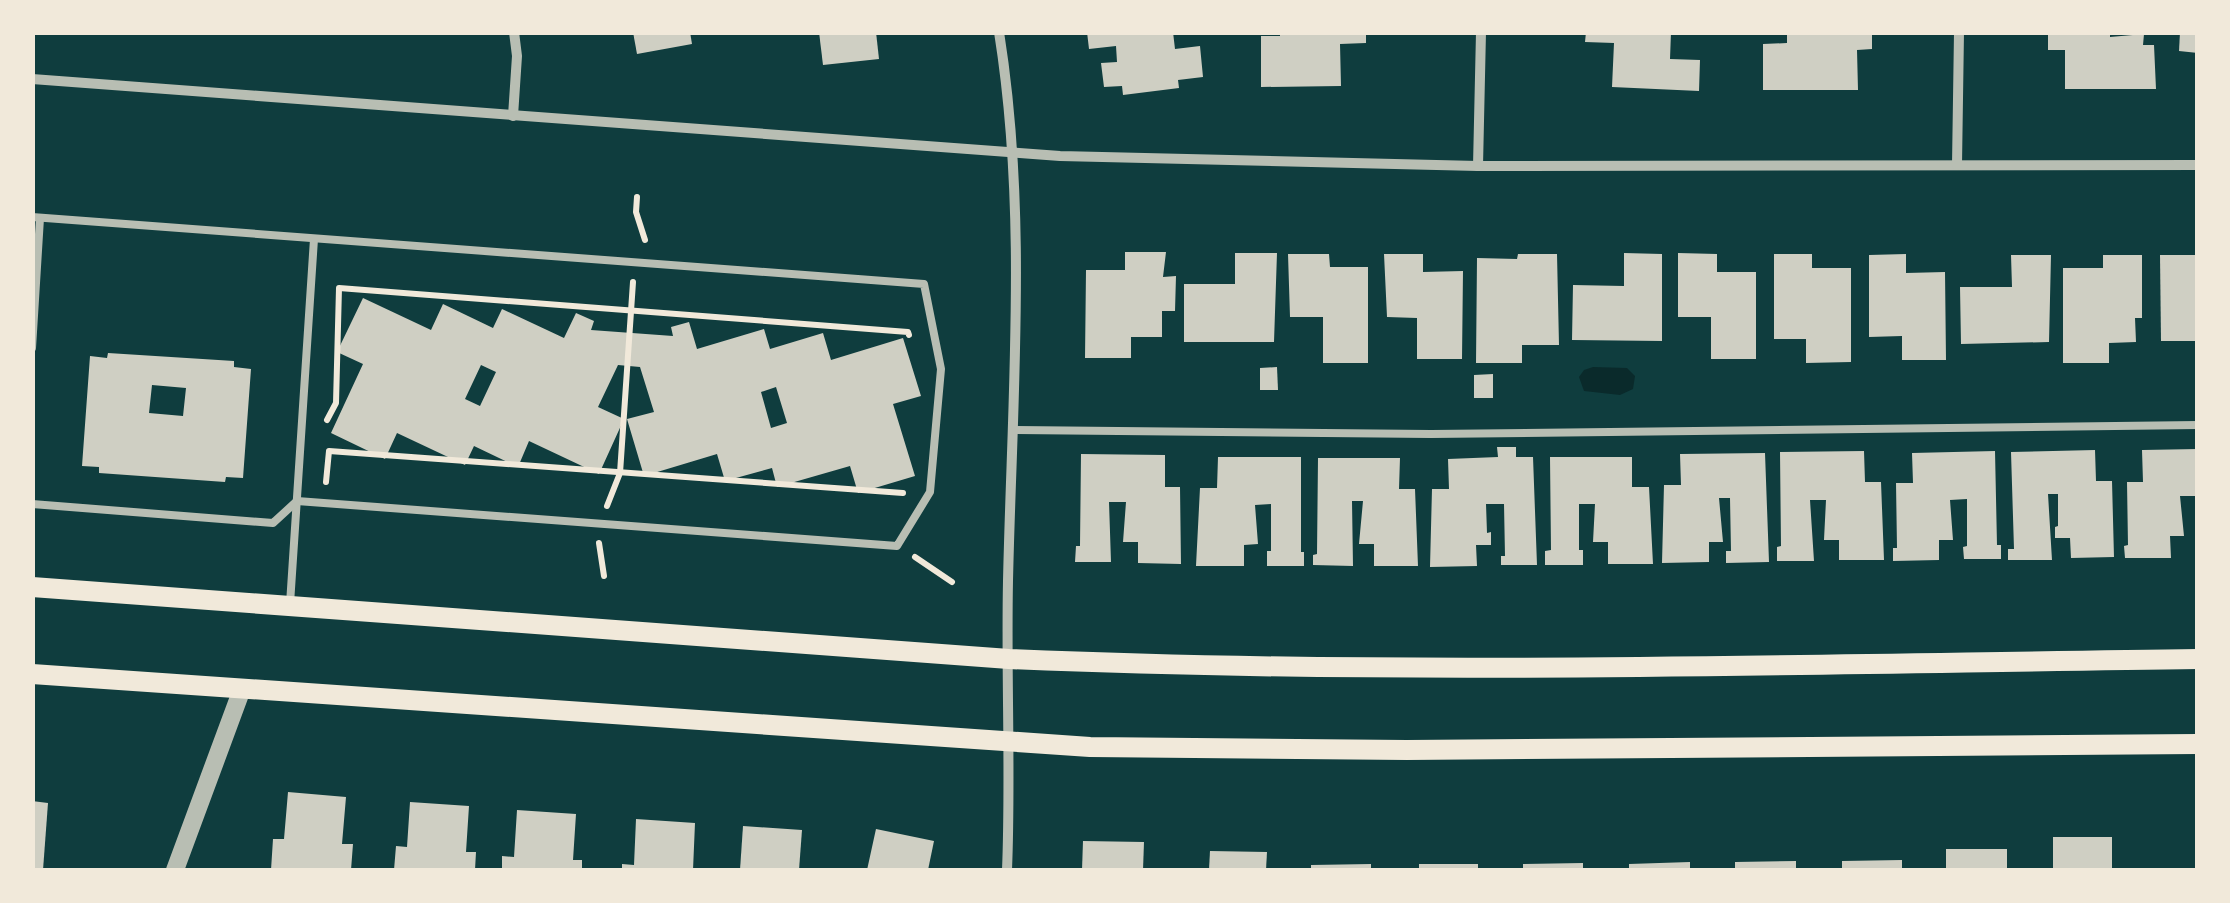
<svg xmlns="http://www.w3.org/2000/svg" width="2230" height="903" viewBox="0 0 2230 903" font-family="Cabin,sans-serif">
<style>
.water{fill:#0a2a2b}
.building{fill:#cfcfc3;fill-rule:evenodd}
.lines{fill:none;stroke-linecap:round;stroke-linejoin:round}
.path{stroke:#f1e9da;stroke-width:6}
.service{stroke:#b8beb3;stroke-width:8}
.minor{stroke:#b8beb3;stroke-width:10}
.tertiary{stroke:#b8beb3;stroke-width:18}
.secondary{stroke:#f1e9da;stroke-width:20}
</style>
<rect width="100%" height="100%" fill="#0f3d3e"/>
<path class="water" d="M1593 367 1627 368 1635 376 1633 389 1620 395 1584 391 1579 377 1584 370Z"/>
<g class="building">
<path d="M633 32H690L692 44 637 54Z"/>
<path d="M819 32H876L879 59 823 65Z"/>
<path d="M1087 32H1173L1175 49 1200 46 1203 77 1178 80 1179 88 1123 95 1122 86 1104 87 1101 63 1117 62 1116 46 1089 49Z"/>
<path d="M1280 32H1366V43L1340 44 1341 86 1261 87V36H1280Z"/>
<path d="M1586 32H1671L1670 59 1700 60 1699 91 1612 87 1614 43 1585 42Z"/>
<path d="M1787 32H1872V49L1857 50 1858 90H1763V44L1787 43Z"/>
<path d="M2048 32H2110V37L2144 34 2143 45H2154L2156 89H2065V50H2048Z"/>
<path d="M2180 32H2198V53L2179 51Z"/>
<path d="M1125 252H1166L1163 277 1176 276 1175 311H1162V337H1131V358H1085L1086 270H1125Z"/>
<path d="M1235 253H1277L1274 342H1184V284H1235Z"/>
<path d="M1624 253 1662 254V341L1572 340 1573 285 1624 286Z"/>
<path d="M1678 253 1717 254V272H1756V359H1711V317H1678Z"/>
<path d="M1288 254H1329L1330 267H1368V363H1323V317H1290Z"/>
<path d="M1384 254H1423V272L1463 271 1462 359H1417V318L1387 317Z"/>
<path d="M1518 254H1557L1559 345H1522V363H1476L1477 258 1517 259Z"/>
<path d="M1774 254H1812V268H1851V362L1806 363V339H1774Z"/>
<path d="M1906 254V273L1945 272 1946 360H1902V336L1869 337V255Z"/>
<path d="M2011 255H2051L2049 342 1961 344 1960 287H2012Z"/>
<path d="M2103 255H2142V318H2135L2136 342 2109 343V363H2063V268H2103Z"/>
<path d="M2160 255H2198V341H2161Z"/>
<path d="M363 298 431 330 443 304 493 328 502 309 564 338 576 313 594 321 591 330 673 336 671 327 689 322 697 349 764 329 770 349 823 333 831 360 903 338 921 396 893 404 915 476 858 493 850 466 777 487 772 468 725 481 717 454 644 476 627 419 654 412 640 367 618 365 598 407 624 419 599 474 529 441 518 467 474 446 465 465 397 433 385 459 331 433 363 364 337 352ZM481 365 496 372 480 406 465 399ZM776 387 787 423 771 428 761 392Z"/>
<path d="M108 353 234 361V367L251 369 243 478 226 477 225 482 99 473V467L82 466 90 356 107 358ZM152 385 186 388 183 416 149 413Z"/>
<path d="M1277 367 1278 390H1260V368Z"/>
<path d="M1493 374V398H1474V375Z"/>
<path d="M1497 447H1516V457H1533L1537 565H1501V556H1505L1504 504H1486L1487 533 1491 532V545H1476L1477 566 1430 567 1432 489H1449L1448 459 1498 457Z"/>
<path d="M2198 449V496H2180L2184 536H2170L2171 558H2125L2124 546 2128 545 2127 482H2143L2142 450Z"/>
<path d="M2095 450 2096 481H2112L2114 557 2071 558 2070 538H2055V527L2058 526V494H2048L2052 560H2008V549H2014L2011 452Z"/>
<path d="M1864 451 1865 482H1881L1884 560H1839V540H1824L1826 500H1810L1814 561H1777V547L1781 546 1780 452Z"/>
<path d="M1995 451 1997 545H2001V559H1964L1963 547 1967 546V499L1950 500 1953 540H1939V560L1893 561V548H1897L1896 483H1913L1912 453Z"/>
<path d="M1765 453 1769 562 1726 563V551H1731L1730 498H1719L1723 542H1709V562L1662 563 1664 485H1681L1680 454Z"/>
<path d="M1081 454 1165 455V487H1180L1181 564 1138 563V542H1123L1126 502H1109L1111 562H1075L1076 546H1080Z"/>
<path d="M1218 457H1301V552H1304V566H1267V551H1271V504L1255 505 1258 544 1244 545V566H1196L1200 488H1217Z"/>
<path d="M1550 457H1632V487H1649L1653 564H1608V542H1593L1595 504H1579V550H1583V565H1545V551L1551 550Z"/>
<path d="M1318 458H1400L1399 489H1415L1418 566H1374V544H1359L1363 501H1352L1353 566 1313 565V555L1317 554Z"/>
<path d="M288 792 346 797 342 844H353L351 870H271L273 839H284Z"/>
<path d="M32 801 48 803 43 870H32Z"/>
<path d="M410 802 469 806 466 852H476L475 870H394L396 846 407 847Z"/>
<path d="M517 810 576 814 573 860H582V870H502V856L514 857Z"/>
<path d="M636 819 695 823 693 870H622V864L634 865Z"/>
<path d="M743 826 802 830 799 870H740Z"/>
<path d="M876 829 934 841 928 870H867Z"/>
<rect x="2053" y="837" width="59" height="33"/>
<path d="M1083 841 1144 842 1143 870H1082Z"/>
<rect x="1946" y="849" width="61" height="21"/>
<path d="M1210 851 1267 852 1266 870H1209Z"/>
<path d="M1902 860V870H1842V861Z"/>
<path d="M1796 861V870H1735V862Z"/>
<path d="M1690 862V870H1629V864Z"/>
<path d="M1583 863V870H1523V864Z"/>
<path d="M1371 864V870H1311V865Z"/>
<rect x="1419" y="864" width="59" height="6"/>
</g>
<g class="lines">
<g class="path">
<path d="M637 197 636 212 645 240"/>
<path d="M327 420 336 403 339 288 908 332 909 335"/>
<path d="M326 482 329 451 903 493"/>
<path d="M607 506 620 473 633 282"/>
<path d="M599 543 604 576"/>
<path d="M915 557 952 582"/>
</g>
<g class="service">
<path d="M32 217 924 284 941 369 930 492 897 546 297 501 273 523 32 504"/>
<path d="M32 348 40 218"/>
<path d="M1014 430 1431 434 2198 425"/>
<path d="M290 604 314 239"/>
</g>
<g class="minor">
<path d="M999 32C1028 214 1012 398 1008 581 1006 677 1011 774 1007 870"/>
<path d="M32 79 1060 156 1478 166 2198 165"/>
<path d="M513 116 517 56 514 32"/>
<path d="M1957 165 1959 32"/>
<path d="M1478 166 1481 32"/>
</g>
<path class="tertiary" d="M175 870 242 689"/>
<g class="secondary">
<path d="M32 587 1009 659C1405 676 1801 664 2198 659"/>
<path d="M32 674 1090 747 1407 750 2198 744"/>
</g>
</g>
<rect width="2230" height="903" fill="none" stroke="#f1e9da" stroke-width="70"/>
</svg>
